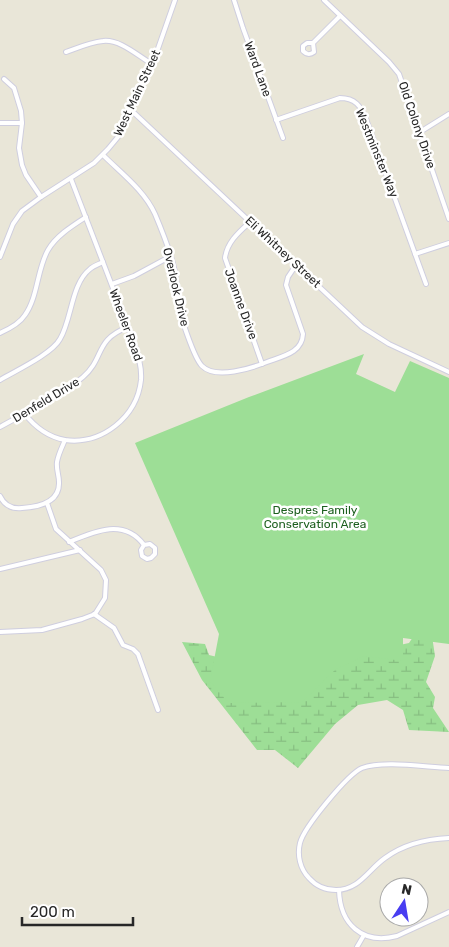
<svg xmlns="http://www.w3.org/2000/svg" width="449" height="947" viewBox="0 0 449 947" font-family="Rubik,sans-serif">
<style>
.wetland{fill:url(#wetland-marsh)}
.park{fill:#9dde96}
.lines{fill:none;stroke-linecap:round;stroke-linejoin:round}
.minor-casing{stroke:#cfcedf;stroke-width:6}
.minor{stroke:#fff;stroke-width:4}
.labels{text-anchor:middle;stroke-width:5;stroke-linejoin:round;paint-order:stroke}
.street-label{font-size:12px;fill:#272727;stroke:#fff}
.park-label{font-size:12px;fill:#1c5f1e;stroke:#fff}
</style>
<defs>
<pattern id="wetland-marsh" width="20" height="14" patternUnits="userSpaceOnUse" patternTransform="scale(1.25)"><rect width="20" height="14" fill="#9dde96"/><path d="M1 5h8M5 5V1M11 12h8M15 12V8" fill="none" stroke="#87be81"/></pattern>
</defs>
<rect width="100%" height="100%" fill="#e9e6d8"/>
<path class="wetland" d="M417 631 432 636 435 656 426 682 435 697 433 708 449 732 409 730 403 710 387 700 358 705 335 724 298 768 275 750H257L202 680 182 642 205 644 209 655 246 664 395 646 409 643Z"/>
<path class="park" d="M364 354 356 374 395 392 410 361 449 378V644L403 638V661L364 656 336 669 302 702 229 703 210 681 219 634 135 443 249 397Z"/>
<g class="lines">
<g class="minor-casing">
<g id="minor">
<path d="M234 0 243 28 283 138"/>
<path d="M324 0 389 62 399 74 449 219"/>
<path d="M313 43H307L303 46V51C307 55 310 55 314 52L313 43 340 16"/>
<path d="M66 52C77 48 91 42 103 41 120 39 138 56 152 64"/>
<path d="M4 79 14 88 21 111 22 123 19 148 22 165 26 175 41 197"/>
<path d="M131 110 362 327 389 344 449 372"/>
<path d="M276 120 340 98C355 98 361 106 366 119L426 284"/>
<path d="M0 123H22"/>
<path d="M420 132 449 114"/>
<path d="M103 155C121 173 144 190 155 214 163 233 171 252 175 272 177 282 177 292 178 302 179 313 194 358 202 366 216 380 252 368 267 362 283 356 302 353 303 334L286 285 288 277 296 265"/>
<path d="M250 222C239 232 227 242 225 258L262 364"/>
<path d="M415 254 449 243"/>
<path d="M0 257 13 224 22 211 41 197 94 163 108 149 118 137 154 60 175 0"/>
<path d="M112 284 134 276 171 256"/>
<path d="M0 333C9 329 20 323 25 315 38 297 37 269 48 250 56 236 72 226 86 217"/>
<path d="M0 380C15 371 52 354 60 339 72 319 71 284 90 269 93 266 99 264 103 262"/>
<path d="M24 413C34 426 48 437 65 440 102 445 137 417 141 380 142 367 138 355 134 343L71 179"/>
<path d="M0 427C25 413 62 395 83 377 105 358 94 340 128 327"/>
<path d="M0 496C4 505 12 509 22 508 39 507 60 502 59 482 59 475 56 469 57 462 58 455 62 447 65 440"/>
<path d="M69 542C95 531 124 518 144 545L141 550 142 556 147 559 151 558 155 554V548L150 544 144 545"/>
<path d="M0 569 80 550"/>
<path d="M94 614 114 628 123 645 133 649 138 654 158 710"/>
<path d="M0 632 42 630 82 619 95 614 105 598 106 580 101 570 56 529 47 503"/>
<path d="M449 768C425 767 383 760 362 768 348 774 304 827 300 843 297 855 300 869 309 878 316 886 326 890 336 890 359 890 368 870 385 858 404 844 426 839 449 838"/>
<path d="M339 890C340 924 362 945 397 936L449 912"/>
<path d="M357 947 364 935"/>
</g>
</g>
<use href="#minor" class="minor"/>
</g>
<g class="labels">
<g class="street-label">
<text transform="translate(258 69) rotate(70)" y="4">Ward Lane</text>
<text transform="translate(137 93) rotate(-65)" y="4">West Main Street</text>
<text transform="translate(417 125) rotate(71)" y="4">Old Colony Drive</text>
<text transform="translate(377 153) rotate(68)" y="4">Westminster Way</text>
<text transform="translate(283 252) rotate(43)" y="4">Eli Whitney Street</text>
<text transform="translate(176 287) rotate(77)" y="4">Overlook Drive</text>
<text transform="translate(241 304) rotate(70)" y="4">Joanne Drive</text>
<text transform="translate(126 325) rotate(70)" y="4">Wheeler Road</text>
<text transform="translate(46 400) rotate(-31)" y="4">Denfeld Drive</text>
</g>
<g class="park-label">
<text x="315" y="514">Despres Family<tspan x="315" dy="14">Conservation Area</tspan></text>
</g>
</g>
<g transform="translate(404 902) rotate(12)"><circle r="24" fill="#ffffff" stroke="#a9a9a9"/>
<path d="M0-4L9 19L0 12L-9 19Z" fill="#483df1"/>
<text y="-8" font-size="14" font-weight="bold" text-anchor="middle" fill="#272727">N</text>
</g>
<path d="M22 917v8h111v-8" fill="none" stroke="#272727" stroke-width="2.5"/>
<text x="30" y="917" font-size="15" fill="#272727" stroke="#ffffff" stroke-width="4" paint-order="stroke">200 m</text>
</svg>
